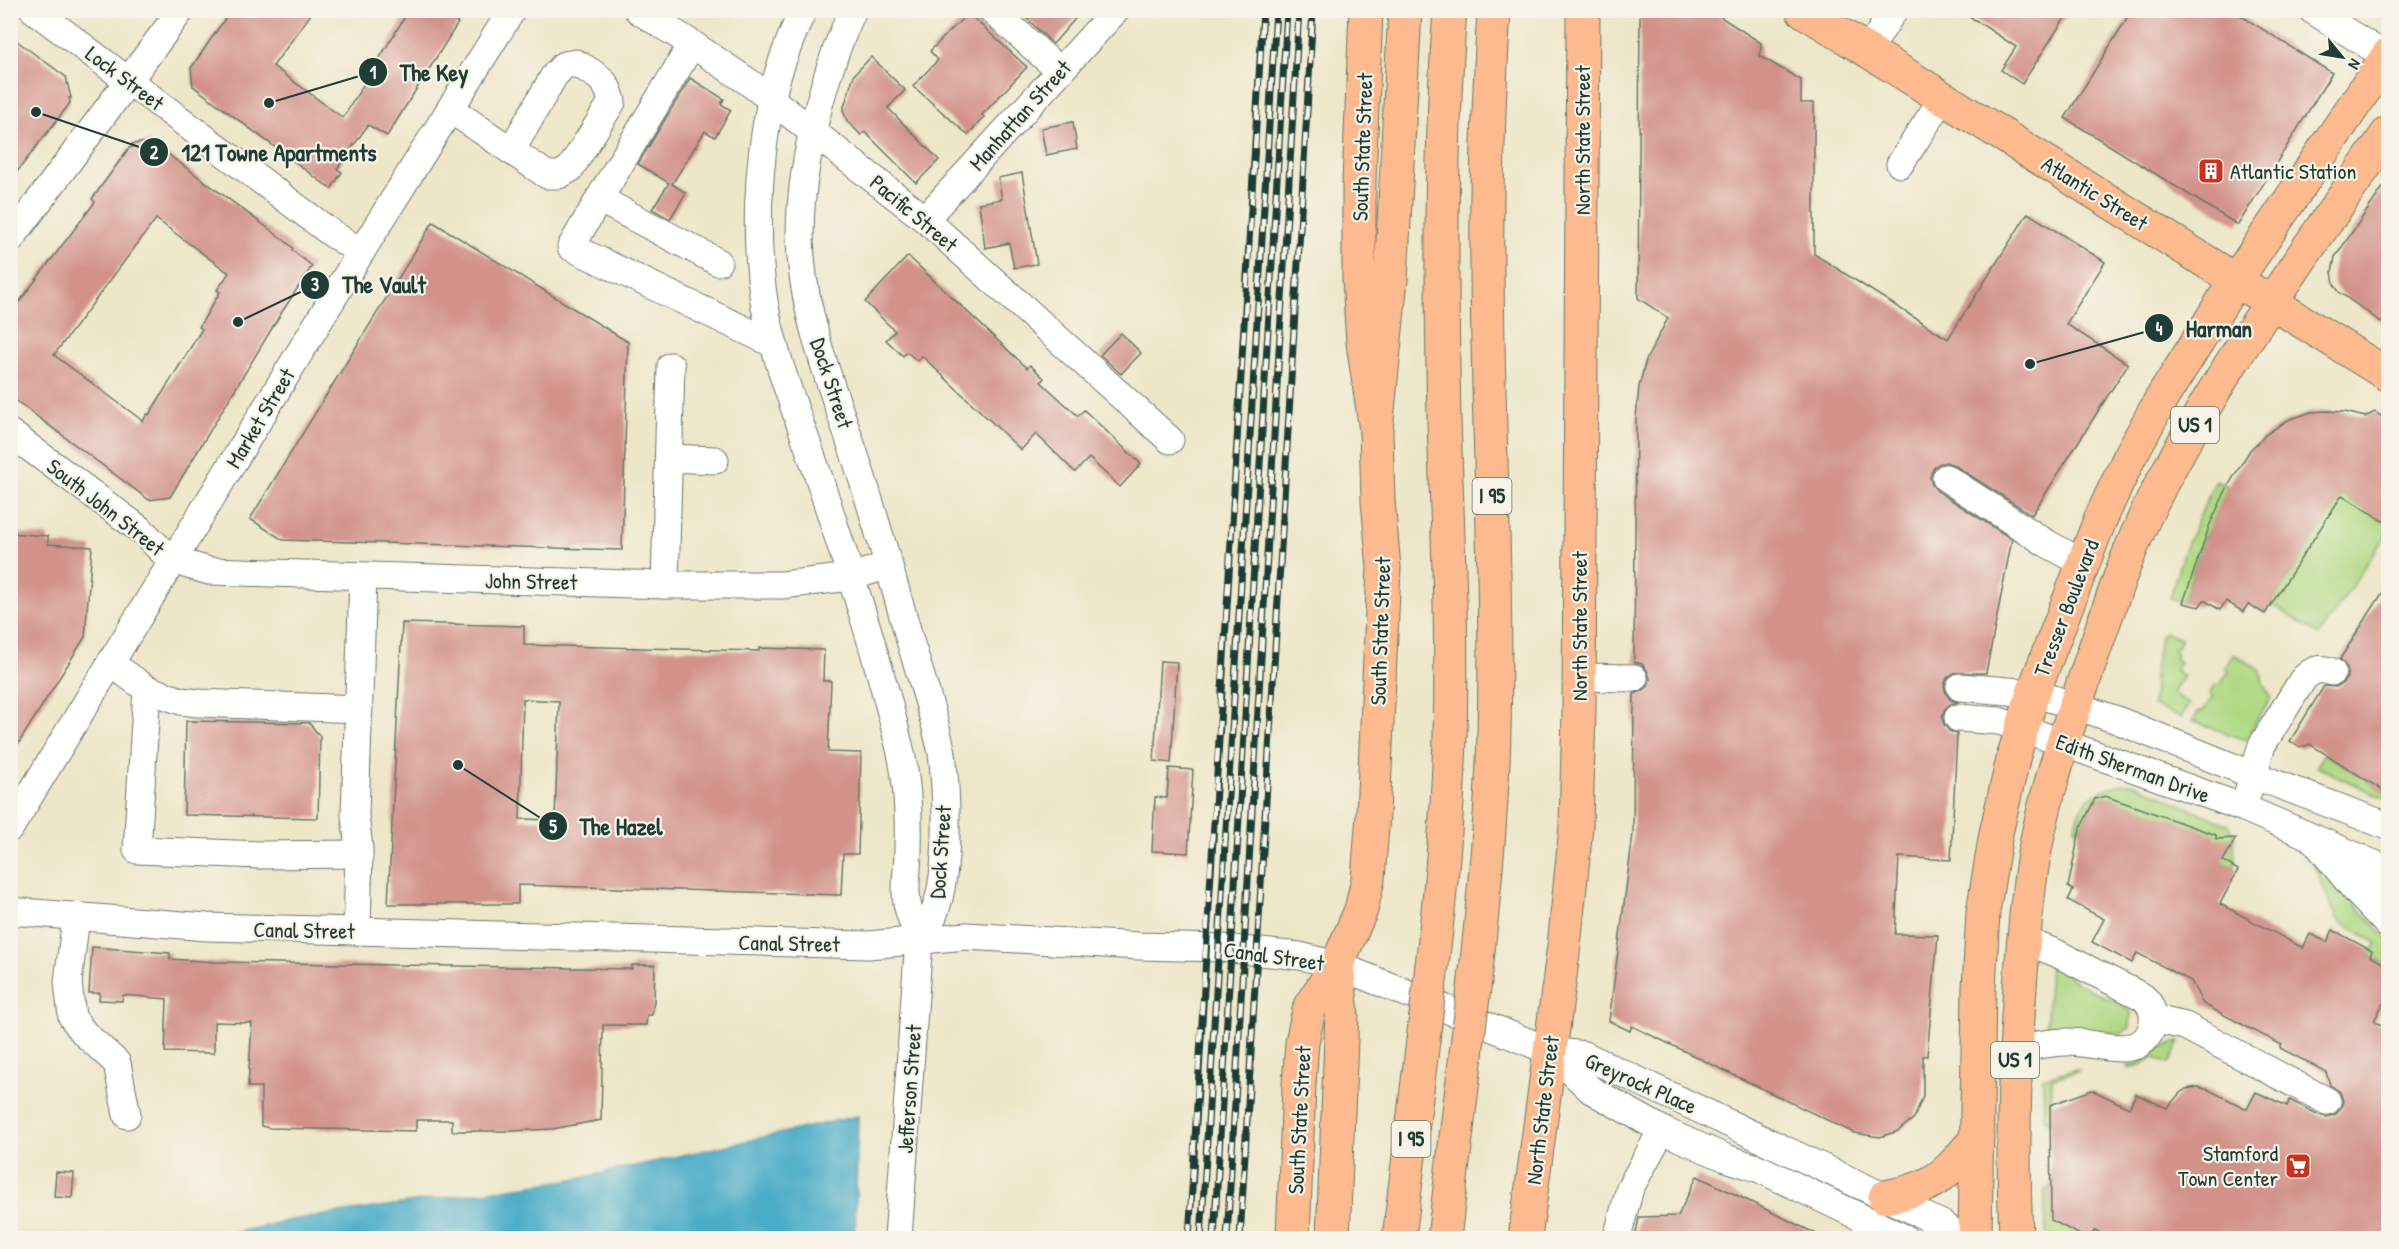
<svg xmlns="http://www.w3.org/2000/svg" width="2399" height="1249" viewBox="0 0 2399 1249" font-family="'Patrick Hand',sans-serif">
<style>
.green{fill:#b0d984;stroke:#688b5c;stroke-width:1.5}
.water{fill:#48acc8;stroke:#34747e;stroke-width:1.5}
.building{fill:#d2928a;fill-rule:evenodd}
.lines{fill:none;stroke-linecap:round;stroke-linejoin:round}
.minor-casing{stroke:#677868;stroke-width:29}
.major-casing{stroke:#677868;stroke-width:35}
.highway-casing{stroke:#677868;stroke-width:35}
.minor{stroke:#fff;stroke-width:27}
.major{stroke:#fcba8e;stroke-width:33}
.highway{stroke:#fcba8e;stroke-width:33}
.rail-casing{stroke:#1f3d34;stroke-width:7}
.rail{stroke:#f7f3e8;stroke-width:4.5;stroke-dasharray:14;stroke-linecap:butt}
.highway-bridge-casing{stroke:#677868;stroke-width:35;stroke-linecap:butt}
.highway-bridge{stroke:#fcba8e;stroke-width:33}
.labels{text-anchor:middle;stroke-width:4.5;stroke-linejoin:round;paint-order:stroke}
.shield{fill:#f7f3e8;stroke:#60746a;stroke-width:1.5}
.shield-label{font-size:21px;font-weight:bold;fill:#1f3d34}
.street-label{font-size:22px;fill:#1f3d34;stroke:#f7f3e8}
.poi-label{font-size:22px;fill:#1f3d34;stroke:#f7f3e8;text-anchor:start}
.leader{fill:none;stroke:#1f3d34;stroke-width:2}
.callout-dot{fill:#1f3d34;stroke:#f7f3e8;stroke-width:2}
.mark-label{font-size:18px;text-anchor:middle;font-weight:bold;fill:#fff}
.callout-label{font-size:24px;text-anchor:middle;font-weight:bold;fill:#1f3d34;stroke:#f7f3e8;stroke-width:4.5;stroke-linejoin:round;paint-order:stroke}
</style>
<rect width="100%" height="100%" fill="#f7f3e8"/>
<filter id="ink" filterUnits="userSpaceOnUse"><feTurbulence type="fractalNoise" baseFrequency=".0167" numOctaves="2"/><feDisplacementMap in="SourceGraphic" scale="12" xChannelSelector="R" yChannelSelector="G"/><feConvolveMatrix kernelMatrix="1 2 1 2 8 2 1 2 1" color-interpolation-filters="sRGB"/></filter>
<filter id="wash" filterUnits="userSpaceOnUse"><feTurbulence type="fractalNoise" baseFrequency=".008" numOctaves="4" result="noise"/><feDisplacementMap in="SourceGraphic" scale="24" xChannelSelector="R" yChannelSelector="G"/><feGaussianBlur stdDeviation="1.35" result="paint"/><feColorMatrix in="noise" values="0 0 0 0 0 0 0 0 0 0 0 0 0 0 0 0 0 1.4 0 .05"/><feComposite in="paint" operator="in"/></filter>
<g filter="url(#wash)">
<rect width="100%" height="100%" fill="#ede6c8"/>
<g class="green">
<path d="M2216 480 2228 486 2202 543 2183 603 2170 598 2183 553Z"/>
<path d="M2342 495 2388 524V532L2319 635 2271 604Z"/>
<path d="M2163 633H2166L2181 639 2174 652 2177 654 2175 658 2180 662 2175 670 2183 676 2173 693 2189 704 2181 717 2153 706 2154 679 2160 637Z"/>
<path d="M2234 654 2261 671 2263 684 2271 697 2245 740 2193 721 2199 711 2202 712 2213 697 2209 694 2215 685 2219 686 2229 671 2225 668Z"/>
<path d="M2324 753 2388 794V800L2317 767Z"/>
<path d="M2132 783 2229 825 2234 834 2235 868 2194 846 2202 831 2105 796 2095 799 2080 828H2075C2079 796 2103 786 2132 783Z"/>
<path d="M2308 853 2388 940V966L2370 956 2377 943 2338 920Z"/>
<path d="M2050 963 2078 983 2126 1008 2131 1012 2130 1027 2121 1034 2081 1031 2046 1036Z"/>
<path d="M2180 1042 2169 1064 2153 1057 2143 1064 2128 1069 2127 1066C2147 1062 2155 1045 2180 1042Z"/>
<path d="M2074 1069 2079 1070 2052 1079 2050 1122 2044 1119 2043 1078Z"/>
<path d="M2051 1187 2088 1238H2054L2046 1233 2045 1190Z"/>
</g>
<path class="water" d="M858 1116 855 1238H109L188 1231 229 1234 291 1220 581 1178Z"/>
<g id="blocks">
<g class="building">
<path d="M231 10H314L273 66 343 118 409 10H438L458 23 387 136 368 125 337 169 342 172 331 189 193 86 191 68Z"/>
<path d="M1018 10H1083L1053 44Z"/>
<path d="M1640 10H1710L1761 43 1760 56 1801 80V103H1814V254L1948 339 2028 213 2105 262 2066 324 2128 364 2032 515 1954 465 1946 462 1938 464 1933 469 1930 477 1932 485 1937 491 2012 539 1986 673H1954L1947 678 1944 685 1946 694 1951 700 1958 702 1951 704 1945 709 1942 717 1944 724 1949 731 1957 734 1951 860 1899 857 1895 934 1938 935 1927 1056H1923V1096L1914 1118 1898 1131 1880 1137 1854 1133 1632 1026 1630 1031 1609 1021 1633 834 1634 694 1642 691 1648 686 1650 679 1647 670 1642 664 1634 662 1636 418 1639 387 1646 360 1668 318 1638 298Z"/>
<path d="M1960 10H2070L2022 84 2001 70 2016 47Z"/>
<path d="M2132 10H2232L2332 73 2238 225 2065 118Z"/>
<path d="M968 13 1027 67 982 115 984 117 968 135 913 86 938 60 930 51Z"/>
<path d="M10 36 66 77 71 98H69L70 103 10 181Z"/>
<path d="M871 57 905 90 888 108 939 160 916 183 865 132 861 135 847 121 843 110 854 75Z"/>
<path d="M690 78 724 99 721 104 731 110 715 137 705 131 672 184 686 193 670 219 652 209 669 183 638 164Z"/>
<path d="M1073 122 1077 149 1046 155 1041 128Z"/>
<path d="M150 142 151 144H154L284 240 293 248 292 250 312 266 280 315 170 497 149 500 10 396V314L95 202 92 199 129 148 133 147 132 144ZM156 219 229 273 217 290 220 292 199 327 202 329 149 415 147 414 143 421 54 355Z"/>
<path d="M1022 173 1037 264 1014 268 1009 243 985 248 979 203 1002 199 998 178Z"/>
<path d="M2388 180V327L2339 292 2334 284 2332 272 2335 257Z"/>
<path d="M433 222 628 342 622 550 283 540 250 519Z"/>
<path d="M908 256 1027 368 1030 365 1044 378 1041 382 1078 416 1084 410 1141 464 1120 487 1089 458 1075 472 1036 434 1021 450 922 356 917 361 907 352 903 356 886 340 895 331 865 302Z"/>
<path d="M1121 333 1141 353 1121 374 1100 355Z"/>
<path d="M2328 411 2345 412 2365 417 2375 412 2384 418 2385 430 2388 432V524L2342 495 2265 614 2248 604 2243 612 2226 601 2220 610 2204 600 2199 607 2183 603 2210 524 2228 486 2250 450 2265 435 2288 420 2311 412Z"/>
<path d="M10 533 48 536V544L92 547 85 637 10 757Z"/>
<path d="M2388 584V794L2310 744 2300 748 2290 741 2324 686 2336 687 2343 683 2347 677V668L2340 659Z"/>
<path d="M402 623 524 626V645L759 651V648L824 650 823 681H831L828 752 861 753 858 854H843L841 895 518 885V904H388ZM523 699 559 701 555 820 520 819Z"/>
<path d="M1160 661 1177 662 1171 763 1154 761Z"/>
<path d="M186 721 309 723 320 736 318 818 184 815Z"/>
<path d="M1169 768 1193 770 1188 853 1152 851 1155 797 1167 798Z"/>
<path d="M2105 796 2216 835V839L2236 838 2223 861 2238 870 2220 904 2303 948 2310 934 2327 942 2333 930 2372 951 2370 956 2388 966V994L2374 1021 2388 1029V1239H2111L2095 1230 2088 1239 2051 1220 2050 1105 2092 1090 2129 1108 2136 1094 2167 1108 2180 1093 2186 1089 2198 1087 2209 1090 2247 1109 2256 1092 2287 1106 2290 1100 2319 1115 2327 1117 2336 1114 2341 1108 2343 1101 2340 1092 2330 1085 2326 1072 2280 1048 2282 1045 2203 1004 2191 981 2137 953 2132 963 2092 942 2104 919 2068 900 2073 890 2068 887 2080 829 2095 799Z"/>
<path d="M92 947 170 953V959L216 962 632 969V965H655L654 1001 652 1015H647L646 1025H603L601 1120 552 1129 511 1131H452V1120H416V1131L269 1128 261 1126V1087H248L252 1023 214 1022V1053L165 1052 167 999 123 995 122 1001 99 1000 100 993H89Z"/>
<path d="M56 1172 74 1173 72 1198 54 1197Z"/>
<path d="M1697 1176 1827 1239H1635L1639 1217 1678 1216Z"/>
</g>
</g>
</g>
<g filter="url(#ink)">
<use href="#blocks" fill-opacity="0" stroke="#677868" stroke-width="1.5"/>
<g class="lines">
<g class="minor-casing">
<g id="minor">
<path d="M34 10 331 233 361 252"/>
<path d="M638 10 692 44 750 83 925 219 1170 440"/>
<path d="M803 10C790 39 777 70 771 101 757 165 754 243 765 307 776 364 799 418 817 472 847 564 878 656 900 749 908 782 909 816 908 850 908 867 904 886 907 903 909 915 915 927 919 939L898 1238"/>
<path d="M853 10C821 79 795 181 801 257 806 324 833 389 854 453 875 516 893 580 911 644 922 680 934 716 942 753 947 796 950 870 935 911 932 921 925 930 919 939"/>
<path d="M992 10 1060 71"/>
<path d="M2312 10 2387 57"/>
<path d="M1868 51 1894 10"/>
<path d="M450 109 547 175H559L570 169 612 102C607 78 596 75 576 63L564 65 554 76 511 151"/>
<path d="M1916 139 1943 98"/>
<path d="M1900 164 1915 141"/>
<path d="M599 199 692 44"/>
<path d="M925 219 1116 10"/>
<path d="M10 240 181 10"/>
<path d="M718 262 599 199 571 247 774 344"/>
<path d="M10 433 142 531 163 552 185 564 209 571 665 585H782L851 577 889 565"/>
<path d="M669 458 715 460"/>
<path d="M1946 478 2046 543 2083 563"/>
<path d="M665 585 671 366"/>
<path d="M110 663 147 689 137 850 260 855 359 854"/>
<path d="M1579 677 1634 678"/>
<path d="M1960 687 2033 693 2076 706 2117 720 2253 775 2388 826"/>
<path d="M147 689 181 701 199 703 359 709"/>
<path d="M1958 718 1999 721 2021 728 2244 808 2388 870"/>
<path d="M2248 792 2262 745 2303 679C2312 670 2319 667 2332 672"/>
<path d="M10 828 361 252 512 10"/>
<path d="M2314 840 2356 891 2388 925"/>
<path d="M2356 865 2388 891"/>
<path d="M10 911 207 927 868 945 966 936 1139 946 1222 948 1300 956 1337 965 1550 1051 1584 1055 1942 1224 1961 1238"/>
<path d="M76 917 68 982 72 1017 84 1033 117 1063 127 1115"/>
<path d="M357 931 359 849 355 815 363 577"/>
<path d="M2154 1019 2185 1026 2327 1101"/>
<path d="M2015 1048C2032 1047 2049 1042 2066 1042 2085 1041 2113 1051 2130 1047 2154 1043 2161 1012 2143 997L2056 953 2023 940"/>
<path d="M1550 1051 1591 1090 1666 1132 1726 1158 1760 1169 1904 1238"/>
<path d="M1617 1238 1630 1188 1662 1130"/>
</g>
</g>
<g class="major-casing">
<g id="major">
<path d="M1802 10 2388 375"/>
<path d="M1885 1197C1936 1188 1945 1175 1977 1138"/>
<path d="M1293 1238 1299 1085 1302 1042 1310 1006 1337 965 1361 910 1368 879 1373 814 1384 568 1378 501 1376 430 1363 343 1359 279V183L1366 10"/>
<path d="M1525 1238 1564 946 1576 827 1579 710 1583 10"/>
<path d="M1975 1238 1979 988 1983 912 1996 833 2014 755 2033 693 2100 520 2129 458 2160 401 2236 280 2388 55"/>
<path d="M2016 1238C2012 1150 2014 1062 2021 974 2024 934 2027 894 2034 855 2047 784 2072 716 2095 648 2112 599 2129 548 2152 502 2218 371 2305 253 2388 133"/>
</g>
</g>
<g class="highway-casing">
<g id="highway">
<path d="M1376 430 1391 279 1405 10"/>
<path d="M1432 965C1441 889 1448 812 1450 735 1453 630 1447 524 1444 418 1441 282 1440 146 1450 10"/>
<path d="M1475 980C1484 898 1492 815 1494 732 1498 574 1487 417 1487 259 1486 176 1489 93 1494 10"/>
<path d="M1333 1238 1342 1014 1337 965"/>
<path d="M1399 1238 1423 1040"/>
<path d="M1444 1238 1466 1054"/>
</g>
</g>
<use href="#minor" class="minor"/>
<use href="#major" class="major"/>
<use href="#highway" class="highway"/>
<g class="rail-casing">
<g id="rail">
<path d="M1189 1238C1211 829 1240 420 1263 10"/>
<path d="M1201 1238 1276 10"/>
<path d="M1214 1238 1287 10"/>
<path d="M1227 1238 1299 10"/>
<path d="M1240 1238 1313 10"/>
</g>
</g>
<use href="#rail" class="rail"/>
<g class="highway-bridge-casing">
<g id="highway-bridge">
<path d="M1423 1040 1432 965"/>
<path d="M1466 1054 1475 980"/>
</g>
</g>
<use href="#highway-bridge" class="highway-bridge"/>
</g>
</g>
<defs>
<g id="building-square" transform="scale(1.35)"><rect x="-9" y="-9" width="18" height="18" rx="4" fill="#c8321e" stroke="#f7f3e8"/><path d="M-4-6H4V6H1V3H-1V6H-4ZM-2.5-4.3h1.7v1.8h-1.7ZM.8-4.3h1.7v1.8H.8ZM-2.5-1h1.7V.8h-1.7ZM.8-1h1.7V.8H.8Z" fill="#fff"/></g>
<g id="supermarket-square" transform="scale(1.35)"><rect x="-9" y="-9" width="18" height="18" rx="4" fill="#c8321e" stroke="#f7f3e8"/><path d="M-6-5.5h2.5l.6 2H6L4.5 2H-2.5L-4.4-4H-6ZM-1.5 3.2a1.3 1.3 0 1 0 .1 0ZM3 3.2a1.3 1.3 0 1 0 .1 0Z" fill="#fff"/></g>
</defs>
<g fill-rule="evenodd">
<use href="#building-square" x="2211" y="171"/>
<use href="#supermarket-square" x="2298" y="1166"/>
</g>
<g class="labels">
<g class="shield">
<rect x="2171" y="407" width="48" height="36" rx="4.5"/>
<rect x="1472.5" y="478" width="39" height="36" rx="4.5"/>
<rect x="1991" y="1042" width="48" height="36" rx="4.5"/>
<rect x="1391.5" y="1121" width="39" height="36" rx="4.5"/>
</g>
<g class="shield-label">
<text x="2195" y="432">US 1</text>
<text x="1492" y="503">I 95</text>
<text x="2015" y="1067">US 1</text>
<text x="1411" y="1146">I 95</text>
</g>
<g class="street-label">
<text transform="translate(125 78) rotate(37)" y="8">Lock Street</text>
<text transform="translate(1020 115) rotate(-48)" y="8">Manhattan Street</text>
<text transform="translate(1582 140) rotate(-90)" y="8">North State Street</text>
<text transform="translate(1362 147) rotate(-88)" y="8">South State Street</text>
<text transform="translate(2095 193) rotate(32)" y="8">Atlantic Street</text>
<text transform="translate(914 213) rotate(40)" y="8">Pacific Street</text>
<text transform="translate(832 383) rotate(72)" y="8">Dock Street</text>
<text transform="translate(260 418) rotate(-59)" y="8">Market Street</text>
<text transform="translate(106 507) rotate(38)" y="8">South John Street</text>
<text transform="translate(531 581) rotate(1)" y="8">John Street</text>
<text transform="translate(2066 608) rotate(-69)" y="8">Tresser Boulevard</text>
<text transform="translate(1579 626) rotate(-90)" y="8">North State Street</text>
<text transform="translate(1380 631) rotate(-88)" y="8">South State Street</text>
<text transform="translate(2133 768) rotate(20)" y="8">Edith Sherman Drive</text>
<text transform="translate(940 852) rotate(-86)" y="8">Dock Street</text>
<text transform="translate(304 930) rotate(1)" y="8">Canal Street</text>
<text transform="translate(789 943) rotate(1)" y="8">Canal Street</text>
<text transform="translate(1274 956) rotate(8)" y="8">Canal Street</text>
<text transform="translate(1641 1083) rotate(24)" y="8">Greyrock Place</text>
<text transform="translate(909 1089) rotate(-86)" y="8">Jefferson Street</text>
<text transform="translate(1542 1110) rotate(-83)" y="8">North State Street</text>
<text transform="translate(1299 1120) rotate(-87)" y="8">South State Street</text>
</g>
<g class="poi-label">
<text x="2230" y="179">Atlantic Station</text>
<text x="2278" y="1161" text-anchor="end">Stamford<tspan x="2278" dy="25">Town Center</tspan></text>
</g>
</g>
<path class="leader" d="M269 103L373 72M36 112L154 152M238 322L315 285M2030 364L2159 328M458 765L553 826"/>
<g class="callout-dot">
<circle cx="269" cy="103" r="6"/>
<circle cx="36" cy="112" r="6"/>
<circle cx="238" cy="322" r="6"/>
<circle cx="2030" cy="364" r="6"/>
<circle cx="458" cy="765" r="6"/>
<circle cx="373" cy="72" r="15"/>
<circle cx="154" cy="152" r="15"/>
<circle cx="315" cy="285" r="15"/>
<circle cx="2159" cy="328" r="15"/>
<circle cx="553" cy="826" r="15"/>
</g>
<g class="mark-label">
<text x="373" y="79">1</text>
<text x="154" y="159">2</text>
<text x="315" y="291">3</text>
<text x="2159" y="335">4</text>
<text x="553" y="833">5</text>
</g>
<g class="callout-label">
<text x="434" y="81">The Key</text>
<text x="279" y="161">121 Towne Apartments</text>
<text x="384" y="293">The Vault</text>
<text x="2219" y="337">Harman</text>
<text x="621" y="835">The Hazel</text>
</g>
<rect width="2399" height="1249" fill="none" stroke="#f7f3e8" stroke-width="36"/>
<g transform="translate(2342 57) rotate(120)" stroke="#f7f3e8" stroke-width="4.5" paint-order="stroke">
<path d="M0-4.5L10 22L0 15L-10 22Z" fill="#1f3d34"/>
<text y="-9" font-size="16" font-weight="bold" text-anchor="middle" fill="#1f3d34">N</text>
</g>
</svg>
